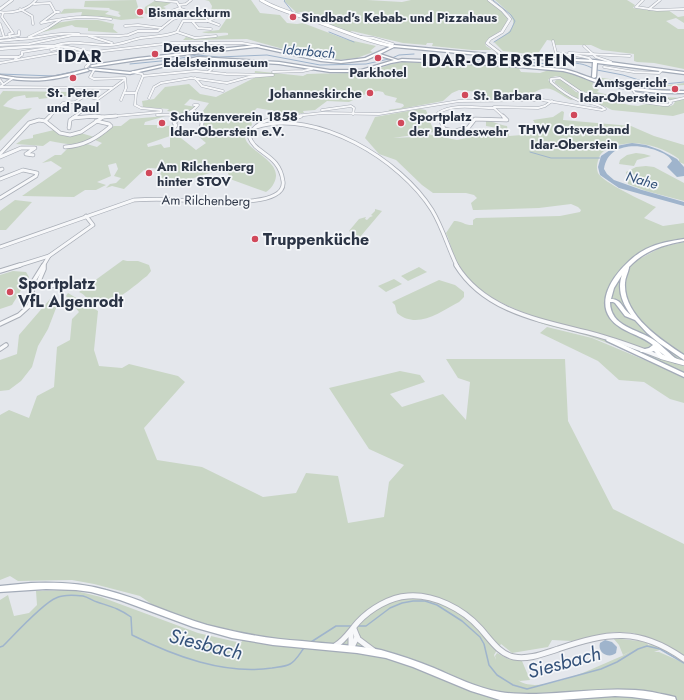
<svg xmlns="http://www.w3.org/2000/svg" width="684" height="700" viewBox="0 0 684 700" font-family="Jost,sans-serif">
<style>
.green{fill:#c9d6c5;fill-rule:evenodd}
.water{fill:#9fb4cc}
.lines{fill:none;stroke-linecap:round;stroke-linejoin:round}
.stream-far1{stroke:#9fb4cc;stroke-width:1}
.stream{stroke:#9fb4cc;stroke-width:1.5}
.minor-far2-casing{stroke:#a9aeb7;stroke-width:3}
.minor-far1-casing{stroke:#a9aeb7;stroke-width:4.5}
.minor-casing{stroke:#a9aeb7;stroke-width:5.5}
.tertiary-far1-casing{stroke:#a9aeb7;stroke-width:3.5}
.tertiary-casing{stroke:#a9aeb7;stroke-width:7}
.secondary-far1-casing{stroke:#a9aeb7;stroke-width:4}
.secondary-casing{stroke:#a9aeb7;stroke-width:6}
.primary-casing{stroke:#a3abb8;stroke-width:2.5}
.minor-far2{stroke:#f7f8fa;stroke-width:2}
.minor-far1{stroke:#f7f8fa;stroke-width:3}
.minor{stroke:#f7f8fa;stroke-width:3.5}
.tertiary-far1{stroke:#f7f8fa;stroke-width:2.5}
.tertiary{stroke:#f7f8fa;stroke-width:5}
.secondary-far1{stroke:#fff;stroke-width:3}
.secondary{stroke:#fff;stroke-width:4.5}
.primary{fill:#fff;fill-rule:evenodd}
.poi-dot{fill:#d1495b;stroke:#f4f6f9;stroke-width:1.5}
.labels{text-anchor:middle;stroke-width:3.5;stroke-linejoin:round;paint-order:stroke}
.far-poi-label{font-size:13px;font-weight:bold;fill:#2b3445;stroke:#f4f6f9;text-anchor:start}
.far-street-label{font-size:13px;fill:#2b3445;stroke:#f4f6f9}
.far-water-label{font-size:14px;font-style:italic;fill:#34527a;stroke:#f4f6f9}
.poi-label{font-size:16px;font-weight:bold;fill:#2b3445;stroke:#f4f6f9;text-anchor:start}
.far-district-label{font-size:17px;font-weight:bold;letter-spacing:1px;fill:#1d2536;stroke:#f4f6f9}
.near-water-label{font-size:20px;font-style:italic;fill:#34527a;stroke:#f4f6f9}
</style>
<rect width="100%" height="100%" fill="#e4e7ec"/>
<g class="green">
<path d="M136 0 138 7 135 12 144 18 121 20 95 16H81L82 12 60 14 64 9C80 8 93 10 109 11L105 14 119 17 121 16 118 13 120 12 109 9 110 8 84 7 85 1Z"/>
<path d="M156 0 173 2 163 7 166 8 163 10V13L159 14 157 12H151L147 14 144 13 145 7Z"/>
<path d="M205 0H251L260 13 280 15 287 23 297 24 303 23 345 39 376 46 370 51 373 52 357 58 338 60 287 50 247 39 183 40 186 37 199 39 228 35V33C219 32 210 35 202 32L219 30 227 18 226 16 221 14 207 21 196 20 210 16 212 6 209 1Z"/>
<path d="M286 0H367L402 2 411 0H488L507 16C509 31 492 33 485 43L486 46 492 50H472L432 46 433 43H427L426 45 403 43 352 31 348 33 341 28 328 25 333 23 301 12 297 13 284 1Z"/>
<path d="M495 0H627L635 5 633 8 655 11 668 10 678 17 684 16V23L676 18 666 21 678 29H684V69L654 63 637 62 634 61V54L602 50 591 45H555L554 41 547 40 537 55 503 51 494 42C522 26 517 19 495 0Z"/>
<path d="M76 20H98L114 24 113 29 118 33 88 31V28L75 27 72 25 39 33 56 23Z"/>
<path d="M404 62 514 67H518L521 72 540 73 549 70 565 72 594 82 592 86 599 90 597 92 609 95C600 95 589 95 581 92 571 88 561 68 548 80L574 99 571 100C561 96 553 86 542 89 537 90 533 94 527 94 520 93 515 91 508 95L510 97 517 98 489 99 484 97 478 92 459 90 452 93 443 101 390 111 388 110 401 108 404 106 403 104 395 102 397 98 385 95 383 92 378 91 370 92 349 102 327 101 315 110 303 111 304 113 274 117 273 114 280 112 257 108 250 115 252 125C224 147 288 156 274 183 272 187 270 189 266 192L230 179 228 173 213 172 181 182 158 180 157 179 162 171 161 169 151 168 149 171 144 170 124 189 112 186 106 188 110 184 116 183 121 178 114 176 118 169 116 163 108 165 111 176 97 182 106 185 96 190H85L74 197 22 196 62 168 51 161 42 163 55 155H61L67 149 87 144 97 147 102 143 95 140 114 126H121L130 119 166 116 145 122 144 125H157V128L173 125 170 136 181 138 196 150 206 143 198 136 203 134V111L209 103 190 99 184 105 196 107 189 114 167 111 169 109 143 107 142 101 154 99 165 87 189 84 200 94 216 97 254 78 255 71 303 76 307 74C326 73 345 74 364 72 378 70 390 63 404 62ZM170 136V147L164 148 161 144 148 147 147 144Z"/>
<path d="M596 77 650 85 651 89H659L661 86 684 83V85L668 86 665 88 666 91 645 89 640 85 620 81 610 83 597 80Z"/>
<path d="M558 79 562 80 576 92 616 99 618 102 629 105 638 106 646 104 670 106 673 105 675 102 660 97 684 98V113L673 116 612 110 604 106 577 99 555 83V81Z"/>
<path d="M3 91 74 92 73 95 39 99 38 97 26 98 25 95 14 97 8 101 3 106 18 110 32 108 0 141V95Z"/>
<path d="M419 109 426 110 434 132 393 138 415 137 414 135 427 134 457 140 466 138 481 131 486 132 487 135C493 137 499 137 504 134L505 130 503 129 486 126V121C494 121 499 125 507 126L509 136 535 134 532 127 536 125 533 120 553 117 562 111 564 112 563 120 631 126 654 136 684 145V164L679 162V159C661 146 636 139 615 146 608 148 601 151 599 158 597 163 596 168 598 173 602 182 645 202 656 207L644 218 663 226 684 223V238L657 244 636 255 641 258 662 247 684 242V360L679 359 684 363V403L670 399 644 382 619 380 598 361 540 333 547 327 592 338 659 366C636 355 613 344 588 336 571 330 552 328 535 321L537 318C509 307 476 294 460 267 453 257 451 244 446 233L454 221C460 220 466 226 473 225V220L476 218 560 216 580 212 581 210 578 207 571 204 539 208 477 210H473L471 203 477 198 474 195 466 193H433L422 185 396 160 379 154 365 138 375 117Z"/>
<path d="M54 130C66 141 68 133 81 133 85 134 90 136 94 137 78 148 68 144 50 141L43 146 16 144 22 140 33 138V135Z"/>
<path d="M636 153 644 154 651 156 637 160 634 166 619 164 620 160 627 155Z"/>
<path d="M646 166 654 167 684 183V201L646 191 628 184 626 172 636 167Z"/>
<path d="M15 200 32 202 6 230H0V211Z"/>
<path d="M375 209 382 211 360 237 354 238 355 236H353V233L349 231 359 219 366 217 365 219 367 220 370 217 373 216 371 215 375 211Z"/>
<path d="M123 260 127 261H138L149 265 151 271 147 276C132 287 112 309 91 301 86 299 85 294 79 292Z"/>
<path d="M419 267 427 272 408 281 401 276Z"/>
<path d="M13 271 26 272 29 277 12 305 0 309V275Z"/>
<path d="M394 279 402 284 386 292 378 286Z"/>
<path d="M439 280 455 285 464 292V297L459 302C440 312 417 330 397 313L395 305 392 302Z"/>
<path d="M68 293 98 311 94 350 99 366 122 368 129 364 178 376 185 382 144 428 157 460 202 467 263 497 296 493 306 473 338 476 348 523 384 517 389 482 404 465 369 449 329 388 400 371 420 375 425 382 390 394 402 407 443 394 466 420 470 382 458 378 446 359H565L568 421 613 509 684 544V658L668 647 654 652H659L684 663V700H0V600L8 595 14 616 29 613 37 605 36 591 72 590 101 597 198 633 241 643 246 633 212 626 182 617 157 608 140 596 94 584 72 580 18 581 10 576 0 580V415L9 410 29 418 37 396 54 387 57 347 70 340 72 319 79 312 66 296ZM614 632 634 633 651 644 648 645 647 642 613 638 619 645 623 655 631 651 622 656C600 665 538 697 518 680L520 681 530 680 522 661 508 659 497 653 495 656 496 660 494 655 501 644 512 653 548 647 552 640 572 641Z"/>
<path d="M51 298 58 303 48 329 38 346 32 367 21 381 9 390 0 391V360L17 354 19 335Z"/>
</g>
<g class="water">
<path d="M632 143 646 145 660 150 677 159 684 167V176L677 177 667 167 672 161C669 156 665 154 660 152 640 143 608 142 604 169L607 174 614 180 642 190 684 202V206L619 188 600 175 598 167 601 156 616 146Z"/>
<path d="M605 640 612 642 617 647 616 653C609 659 597 653 600 643Z"/>
</g>
<g class="lines">
<g class="stream-far1">
<path d="M285 0 284 1 292 11"/>
<path d="M493 0 511 15 515 21 510 32 494 42"/>
<path d="M329 32 354 42"/>
<path d="M392 58 399 55 414 54"/>
<path d="M472 59C498 59 523 62 549 64 567 65 576 59 594 69"/>
<path d="M130 64 171 60 197 55 219 57 267 55 320 65 366 64 389 59"/>
<path d="M597 70 623 75 655 85 684 82"/>
<path d="M0 74 53 76 77 71"/>
<path d="M530 152 551 158H600"/>
</g>
<g class="stream">
<path d="M356 626H366L390 608 402 603 413 601H425L437 605 462 621 480 637 484 644 489 665 497 675 513 685 527 689 601 669 617 662 638 649 647 646 660 649 684 663"/>
<path d="M311 642 336 626H351"/>
<path d="M0 647 3 646C14 635 43 603 56 598 64 594 75 595 83 596 88 597 93 601 97 602 112 607 118 608 131 617L132 635C174 656 224 675 272 668 277 667 285 667 290 664 296 661 300 653 304 648"/>
</g>
<g class="minor-far2-casing">
<g id="minor-far2">
<path d="M156 0 177 2 181 9 205 17 208 21H183L177 32"/>
<path d="M643 0 636 7 657 10 684 9"/>
<path d="M34 4 50 3 55 12H59"/>
<path d="M179 5 186 4 191 0"/>
<path d="M20 9 32 16 33 24"/>
<path d="M649 9 660 0"/>
<path d="M0 12C12 14 28 10 36 0"/>
<path d="M56 12 41 23C69 17 83 15 111 19"/>
<path d="M3 13 2 17 13 33 9 34 10 37"/>
<path d="M152 18 180 8"/>
<path d="M192 21 198 28 211 29"/>
<path d="M208 21 219 25"/>
<path d="M208 21 218 16"/>
<path d="M0 24 4 37"/>
<path d="M125 26 138 25 162 28"/>
<path d="M177 32 195 38 216 36"/>
<path d="M89 36 112 43"/>
<path d="M29 37 48 28 60 20"/>
<path d="M361 37 373 38 393 44"/>
<path d="M0 38 19 35V31"/>
<path d="M17 39C38 39 58 31 79 34"/>
<path d="M0 41 19 39"/>
<path d="M553 41 556 53 571 55"/>
<path d="M0 45 29 44 73 35 119 36 128 35 138 31H158L173 19 191 13"/>
<path d="M584 46 596 57 611 62"/>
<path d="M52 47C72 38 90 46 110 45 121 45 130 40 141 38 154 36 165 37 177 32"/>
<path d="M51 50 59 48"/>
<path d="M569 53 630 56"/>
<path d="M576 55 589 58 592 61"/>
<path d="M0 57H19"/>
<path d="M199 58 205 61 202 65 212 69 208 72"/>
<path d="M15 59 22 55V52L54 47"/>
<path d="M0 63 56 53 95 52 172 43H242L259 46"/>
<path d="M604 67 634 72 659 73 662 70"/>
<path d="M94 70 90 77 94 79 125 78 126 88 121 100"/>
<path d="M133 72 142 74 143 76"/>
<path d="M273 72 303 71 312 69"/>
<path d="M143 76 196 71 226 74 273 75 249 77 227 83 191 78 161 83 154 87 149 98"/>
<path d="M195 78 202 86 223 91"/>
<path d="M0 80 3 84"/>
<path d="M1 86 13 78"/>
<path d="M0 87 112 88"/>
<path d="M125 93H136"/>
<path d="M671 101 684 98"/>
<path d="M494 107 538 108 545 106 552 101"/>
<path d="M322 110 351 106 354 108 353 114"/>
<path d="M194 111 200 114 201 117"/>
<path d="M157 115C174 113 185 120 198 105H194"/>
<path d="M49 117 63 103 75 102 85 96 98 99 124 80"/>
<path d="M74 117 85 109"/>
<path d="M85 117H102"/>
<path d="M104 117 161 112V110L141 108 135 105 136 93 143 76"/>
<path d="M286 117 322 113 379 114 459 101 542 100 602 110 605 109C598 103 587 103 578 100 568 96 559 89 551 82V79L560 78 582 93 663 105H668L671 103 668 100 635 93 632 89"/>
<path d="M299 117 301 116"/>
<path d="M439 117 438 113C453 103 477 108 494 108L504 117"/>
</g>
</g>
<g class="minor-far1-casing">
<g id="minor-far1">
<path d="M181 116 174 123 176 125 172 132 182 134"/>
<path d="M200 116 202 123 201 131"/>
<path d="M439 116 444 129 454 131 468 128 475 119 507 120 503 116"/>
<path d="M73 118 95 116 103 117"/>
<path d="M45 121 50 116"/>
<path d="M295 122 296 118 301 116"/>
<path d="M256 127C316 108 401 160 432 210 443 228 448 248 457 266"/>
<path d="M69 128 70 120 76 116"/>
<path d="M65 147C84 146 97 138 111 126L109 124 96 121"/>
<path d="M0 154 29 123 39 120 45 121 60 133 70 135 81 132 103 117 116 116"/>
<path d="M0 157 21 148H35L26 154 33 155"/>
<path d="M0 170 2 169"/>
<path d="M0 179 23 170 37 173 36 176 0 198"/>
<path d="M0 247 134 200C149 199 164 199 180 200 196 200 288 211 283 181 279 153 255 155 249 136 257 118 278 118 295 116"/>
<path d="M17 266 49 256 93 225 86 216"/>
<path d="M43 266 49 256"/>
</g>
</g>
<g class="minor-casing">
<g id="minor">
<path d="M44 265V269L38 283 43 286 59 285"/>
<path d="M456 265C486 314 546 321 597 335 619 341 640 349 661 357"/>
<path d="M0 271 20 265"/>
<path d="M0 324 19 315 29 306 31 301 33 282 43 266"/>
<path d="M0 349 6 345"/>
</g>
</g>
<g class="tertiary-far1-casing">
<g id="tertiary-far1">
<path d="M489 0 502 10 510 19 502 32 490 39 487 43 500 53"/>
<path d="M0 9 12 0"/>
<path d="M0 49C27 47 67 41 91 54L89 64 86 67"/>
</g>
</g>
<g class="tertiary-casing">
<g id="tertiary">
<path d="M354 629 358 639 374 651"/>
<path d="M351 634V649"/>
<path d="M335 646C345 640 350 631 358 622 370 609 390 597 408 596 434 594 463 609 480 628 490 639 499 654 514 657 529 660 545 653 558 649 608 632 639 627 684 659"/>
<path d="M351 649 357 637"/>
</g>
</g>
<g class="secondary-far1-casing">
<path id="secondary-far1" d="M261 0C277 10 295 14 313 20 339 29 364 41 392 46"/>
</g>
<g class="secondary-casing">
<path id="secondary" d="M662 357 684 363"/>
</g>
<g class="primary-casing">
<g id="primary">
<path d="M257 45 321 59 341 61 365 58 394 45 500 55 595 60 684 72V74L597 63 596 77 594 78 592 77 593 62H592L500 57 394 47 380 54 398 60 402 59 494 63 563 69C575 71 586 77 598 80 626 88 655 91 684 91V93C654 94 624 90 595 82 584 78 574 73 563 71L494 65 402 61 391 63 361 72H330L279 64 198 59 130 74 90 70 88 69 90 68 130 72 198 57 279 62 330 70H361L394 60 377 55 366 60 341 63 321 61 257 47 138 60 92 67 90 66 92 65 138 58Z"/>
<path d="M87 69 89 70 88 71C55 80 35 84 0 77V75C34 82 54 78 87 69Z"/>
<path d="M684 239V241C662 245 644 251 629 267V268C628 273 625 278 625 283 623 315 661 340 684 355V360L659 343 647 333 635 320 625 316 615 303 613 302H610C610 327 638 329 654 340 663 346 669 354 678 360L679 361 678 362 676 363 670 360 659 351 665 357 664 358H660L654 351 651 352H641L640 351 641 350 649 348 653 345C640 334 620 332 610 318 593 294 626 259 646 249 658 243 671 241 684 239ZM622 275C617 289 622 303 631 315 622 309 622 299 611 299L614 288Z"/>
<path d="M609 338 684 373V377L607 341 606 340 607 339Z"/>
<path d="M31 583C56 582 82 583 106 590 141 599 173 615 207 625 238 633 269 639 302 641 328 644 355 645 381 650 399 655 417 661 434 668 455 677 477 688 500 692 512 694 524 694 536 694 575 693 613 686 652 692 660 694 668 695 675 697L676 700H654L632 697 615 696 560 700H500L471 691 413 667 386 658 357 653 273 645 232 638 193 627 120 600 91 592 76 590 46 589 0 592V586Z"/>
</g>
</g>
<use href="#minor-far2" class="minor-far2"/>
<use href="#minor-far1" class="minor-far1"/>
<use href="#minor" class="minor"/>
<use href="#tertiary-far1" class="tertiary-far1"/>
<use href="#tertiary" class="tertiary"/>
<use href="#secondary-far1" class="secondary-far1"/>
<use href="#secondary" class="secondary"/>
<use href="#primary" class="primary"/>
</g>
<g class="poi-dot">
<circle cx="140" cy="12" r="4"/>
<circle cx="293" cy="17" r="4"/>
<circle cx="155" cy="54" r="4"/>
<circle cx="378" cy="58" r="4"/>
<circle cx="73" cy="78" r="4"/>
<circle cx="675" cy="89" r="4"/>
<circle cx="370" cy="93" r="4"/>
<circle cx="465" cy="95" r="4"/>
<circle cx="574" cy="115" r="4"/>
<circle cx="162" cy="123" r="4"/>
<circle cx="401" cy="123" r="4"/>
<circle cx="149" cy="173" r="4"/>
<circle cx="255" cy="239" r="4"/>
<circle cx="10" cy="292" r="4"/>
</g>
<g class="labels">
<g class="far-poi-label">
<text x="148" y="17">Bismarckturm</text>
<text x="301" y="22">Sindbad's Kebab- und Pizzahaus</text>
<text x="163" y="52">Deutsches<tspan x="163" dy="15">Edelsteinmuseum</tspan></text>
<text x="378" y="77" text-anchor="middle">Parkhotel</text>
<text x="667" y="87" text-anchor="end">Amtsgericht<tspan x="667" dy="15">Idar-Oberstein</tspan></text>
<text x="73" y="97" text-anchor="middle">St. Peter<tspan x="73" dy="15">und Paul</tspan></text>
<text x="362" y="98" text-anchor="end">Johanneskirche</text>
<text x="473" y="100">St. Barbara</text>
<text x="170" y="121">Schützenverein 1858<tspan x="170" dy="15">Idar-Oberstein e.V.</tspan></text>
<text x="409" y="121">Sportplatz<tspan x="409" dy="15">der Bundeswehr</tspan></text>
<text x="574" y="134" text-anchor="middle">THW Ortsverband<tspan x="574" dy="15">Idar-Oberstein</tspan></text>
<text x="157" y="171">Am Rilchenberg<tspan x="157" dy="15">hinter STOV</tspan></text>
</g>
<g class="far-street-label">
<text transform="translate(206 200) rotate(1)" y="5">Am Rilchenberg</text>
</g>
<g class="far-water-label">
<text transform="translate(309 51) rotate(5)" y="5">Idarbach</text>
<text transform="translate(642 180) rotate(16)" y="5">Nahe</text>
</g>
<g class="poi-label">
<text x="263" y="245">Truppenküche</text>
<text x="18" y="289">Sportplatz<tspan x="18" dy="18">VfL Algenrodt</tspan></text>
</g>
<g class="far-district-label">
<text x="80" y="62">IDAR</text>
<text x="499" y="66">IDAR-OBERSTEIN</text>
</g>
<g class="near-water-label">
<text transform="translate(206 644) rotate(14)" y="7">Siesbach</text>
<text transform="translate(564 662) rotate(-15)" y="7">Siesbach</text>
</g>
</g>
</svg>
